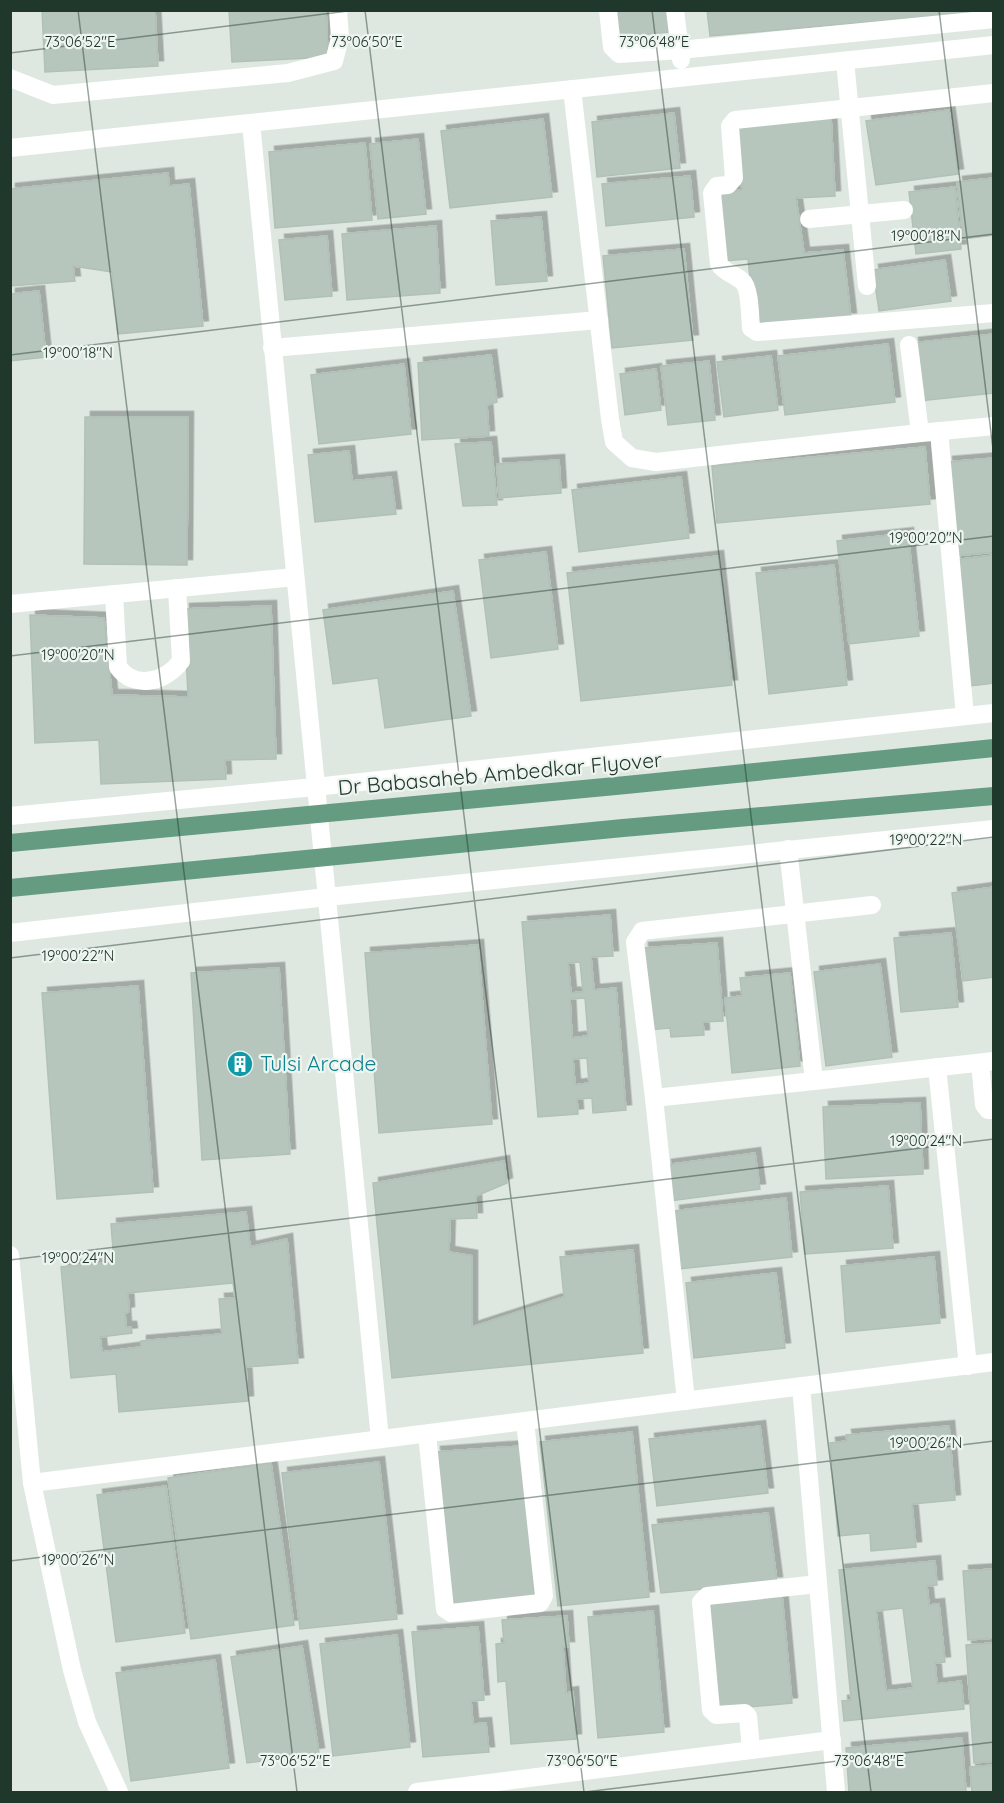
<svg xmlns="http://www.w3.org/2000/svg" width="1004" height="1803" viewBox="0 0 1004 1803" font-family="Quicksand,sans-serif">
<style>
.building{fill:#b6c6bc;stroke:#b1c1b6;stroke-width:1.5;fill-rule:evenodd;filter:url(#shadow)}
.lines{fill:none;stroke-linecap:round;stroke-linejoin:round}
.minor{stroke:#fff;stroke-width:18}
.major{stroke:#659b80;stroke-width:18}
.ticks{fill:none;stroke:#20372b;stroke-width:1.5;stroke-opacity:0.45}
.labels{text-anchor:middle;stroke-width:4.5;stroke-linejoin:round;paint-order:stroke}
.street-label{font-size:21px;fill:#20372b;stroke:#eef5f0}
.culture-label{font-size:21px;fill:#0d838f;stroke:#eef5f0;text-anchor:start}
.ticks-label{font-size:15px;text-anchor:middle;fill:#20372b;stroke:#eef5f0;stroke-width:4.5;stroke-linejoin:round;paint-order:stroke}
</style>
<defs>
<filter id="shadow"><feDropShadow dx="5.5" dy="-5.5" stdDeviation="0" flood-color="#0004"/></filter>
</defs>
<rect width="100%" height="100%" fill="#dee8e1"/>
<g class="building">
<path d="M42 10H155L158 66 45 72Z"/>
<path d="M229 10H326L328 57 232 62Z"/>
<path d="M616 10H667L669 32 619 37Z"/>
<path d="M707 10H994V11L710 36Z"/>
<path d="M949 110 958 174 876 185 866 121Z"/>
<path d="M674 113 680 168 597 177 592 122Z"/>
<path d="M831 117 835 196 796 198 804 253 843 250 851 318 755 328 748 259 724 261 718 193 742 190 735 126Z"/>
<path d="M543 119 552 197 450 208 441 131Z"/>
<path d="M418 139 426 214 378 219 370 144Z"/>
<path d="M365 143 372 220 275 228 269 152Z"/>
<path d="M168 173 169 186 189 184 203 326 118 334 112 272 73 266 75 281 10 286V189Z"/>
<path d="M690 176 694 217 606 226 602 184Z"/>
<path d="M994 178V235L963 239 957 182Z"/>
<path d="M955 187 961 249 916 254 909 192Z"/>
<path d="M541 217 547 281 496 285 491 221Z"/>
<path d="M436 226 440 293 347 300 342 234Z"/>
<path d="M327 236 332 296 285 300 279 240Z"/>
<path d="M684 249 693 340 612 348 603 256Z"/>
<path d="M945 260 951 301 879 311 873 270Z"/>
<path d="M39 291 46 357 10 361V294Z"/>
<path d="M994 334V393L919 401 913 343Z"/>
<path d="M888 344 895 402 785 415 778 356Z"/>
<path d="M491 355 497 402 487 405 489 436 422 440 418 363Z"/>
<path d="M771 356 778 410 724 417 717 362Z"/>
<path d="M709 361 715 420 668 425 661 366Z"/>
<path d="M404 364 411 434 319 444 311 375Z"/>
<path d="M656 369 661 410 625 415 620 374Z"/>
<path d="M85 417H188L187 565 84 564Z"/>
<path d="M491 442 497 505 463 506 455 444Z"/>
<path d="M925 447 930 504 717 523 712 466Z"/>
<path d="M349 451 352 481 391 477 396 514 315 522 308 455Z"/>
<path d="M994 458V552L954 556 947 462Z"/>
<path d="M559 460 561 493 499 498 497 464Z"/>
<path d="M681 477 689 538 579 552 572 490Z"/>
<path d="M908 533 919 636 849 644 837 541Z"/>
<path d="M546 552 558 649 491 658 479 560Z"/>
<path d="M994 555V683L970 686 955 560Z"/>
<path d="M718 556 732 685 581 701 567 573Z"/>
<path d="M834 565 847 685 769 694 756 573Z"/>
<path d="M453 591 471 716 385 728 378 678 333 684 323 610Z"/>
<path d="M271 606 276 759 225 760 226 779 101 784 99 740 35 743 30 615 104 618 112 695 188 697 184 609Z"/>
<path d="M994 887V977L963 981 952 893Z"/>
<path d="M610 915 613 956 591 957 594 990 616 988 626 1110 593 1113 592 1098 577 1099 578 1114 538 1117 522 922ZM580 962 583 992 571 993 568 963ZM585 998 588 1036 572 1038 570 999ZM587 1058 589 1083 575 1085 573 1059Z"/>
<path d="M951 933 958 1007 901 1012 894 938Z"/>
<path d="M717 943 723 1021 703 1022 704 1035 671 1037 670 1028 648 1030 643 948Z"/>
<path d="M478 945 492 1124 379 1133 365 953Z"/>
<path d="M880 964 892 1057 826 1066 814 972Z"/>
<path d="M279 968 290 1154 202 1160 191 973Z"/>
<path d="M790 973 800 1066 732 1073 725 998 742 996 740 978Z"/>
<path d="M138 986 153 1192 57 1199 42 993Z"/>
<path d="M920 1103 923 1174 826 1179 823 1107Z"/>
<path d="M755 1153 760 1189 670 1201 666 1165Z"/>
<path d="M504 1161 507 1183 476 1196 477 1218 450 1219 449 1252 472 1256V1327L564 1297 560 1257 633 1250 643 1353 392 1378 373 1183Z"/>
<path d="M888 1186 893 1248 805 1254 800 1192Z"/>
<path d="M786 1198 792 1257 679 1269 674 1211Z"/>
<path d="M246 1212 250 1247 287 1239 298 1363 246 1367 248 1401 119 1412 116 1374 71 1378 61 1267 114 1262 111 1224ZM233 1283 235 1298 219 1299 222 1334 141 1341V1347L102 1352 100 1337 132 1333 131 1327H126L125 1313 129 1312 128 1293Z"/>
<path d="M934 1257 940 1323 846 1332 841 1266Z"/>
<path d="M776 1273 785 1348 694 1358 686 1283Z"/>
<path d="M760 1426 768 1493 657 1506 649 1439Z"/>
<path d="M949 1426 955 1500 912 1504 916 1547 871 1551 870 1533 838 1536 830 1443 847 1441 846 1435Z"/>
<path d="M632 1432 649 1597 558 1606 540 1442Z"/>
<path d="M522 1446 535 1599 451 1608 435 1452Z"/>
<path d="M379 1462 397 1619 300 1629 282 1473Z"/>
<path d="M271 1463 294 1625 191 1639 168 1478Z"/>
<path d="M166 1486 185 1633 116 1642 97 1495Z"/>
<path d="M768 1513 777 1582 661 1593 652 1525Z"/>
<path d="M935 1561 937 1585 927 1586 929 1605 939 1604 945 1662 935 1663 937 1684 961 1681 964 1709 844 1721 842 1701 851 1700 839 1570ZM903 1608 913 1688 886 1691 876 1611Z"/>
<path d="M994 1569V1638L968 1640 963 1571Z"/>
<path d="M782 1595 792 1703 716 1710 705 1602Z"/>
<path d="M653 1611 664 1732 598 1738 588 1617Z"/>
<path d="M567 1616 569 1647H563L566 1693 573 1692 576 1739 511 1744 506 1681 498 1682 496 1644 504 1643 502 1620Z"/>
<path d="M478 1627 484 1700 471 1701 473 1724 486 1723 489 1752 423 1757 412 1632Z"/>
<path d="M397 1635 410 1747 333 1756 320 1644Z"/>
<path d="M994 1643V1761L974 1763 966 1645Z"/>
<path d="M302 1646 319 1753 247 1763 231 1657Z"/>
<path d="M215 1660 229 1768 131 1781 116 1673Z"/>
<path d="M962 1738 966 1792H849L846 1748Z"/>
<path d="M994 1765V1792H972L970 1767Z"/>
</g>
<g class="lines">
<g class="minor">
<path d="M608 10 612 47 619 54 680 50 994 19"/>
<path d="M675 10 681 60"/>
<path d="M845 61 867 286"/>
<path d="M10 78 53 95 288 73 334 61 340 38 338 10"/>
<path d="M572 89 610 419 614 442 632 458 656 462 920 433 994 426"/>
<path d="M994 93 735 120 730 126 734 178 728 185 717 186 712 193 719 264C725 273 734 274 742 281 750 287 750 317 751 328L757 332 994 313"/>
<path d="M251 123 380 1439"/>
<path d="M10 148 994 45"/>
<path d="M809 219 904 210"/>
<path d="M909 345 920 433"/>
<path d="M272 348 599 320"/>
<path d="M939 431 965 716"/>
<path d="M114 594 118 667C134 690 166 682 181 661L177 588"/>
<path d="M10 604 295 577"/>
<path d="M10 816 315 787 994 713"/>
<path d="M788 849 814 1081 994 1061"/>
<path d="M10 933 327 897 994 829"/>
<path d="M980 1063 984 1105 988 1110H994"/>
<path d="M937 1067 968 1366"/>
<path d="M654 1098 635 942 642 931 872 905"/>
<path d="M10 1255 32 1483 72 1670 87 1722 119 1792"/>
<path d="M801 1386 836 1792"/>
<path d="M686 1401 654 1098 814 1081"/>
<path d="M427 1434 445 1609 451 1613 540 1603 544 1596 525 1421"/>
<path d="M32 1483 994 1362"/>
<path d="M751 1750 748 1716 745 1713 716 1715 711 1710 701 1602 707 1596 818 1584"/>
<path d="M417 1792 832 1740"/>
</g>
<g class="major">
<path d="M10 843 626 785 994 748"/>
<path d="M10 888 623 828 994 796"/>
</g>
</g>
<path class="ticks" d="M78 10 297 1792M365 10 584 1792M652 10 871 1792M939 10 994 457M10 53 356 10M10 355 994 234M10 656 994 536M10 958 994 837M10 1260 994 1139M10 1561 994 1441M585 1792 994 1742"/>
<defs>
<g id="building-disc" transform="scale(1.35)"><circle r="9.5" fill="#0f9aa8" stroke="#eef5f0"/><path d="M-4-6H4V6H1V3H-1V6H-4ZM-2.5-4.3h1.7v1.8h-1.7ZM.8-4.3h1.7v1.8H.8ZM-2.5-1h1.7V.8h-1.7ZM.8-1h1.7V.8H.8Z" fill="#fff"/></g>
</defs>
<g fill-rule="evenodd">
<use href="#building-disc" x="240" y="1064"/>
</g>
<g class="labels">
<g class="street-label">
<text transform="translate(500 774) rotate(-5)" y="7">Dr Babasaheb Ambedkar Flyover</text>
</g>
<g class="culture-label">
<text x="260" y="1071">Tulsi Arcade</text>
</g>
</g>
<g class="ticks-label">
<text x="80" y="47">73°06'52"E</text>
<text x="367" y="47">73°06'50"E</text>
<text x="654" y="47">73°06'48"E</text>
<text x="926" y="241">19°00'18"N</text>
<text x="78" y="358">19°00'18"N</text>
<text x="926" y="543">19°00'20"N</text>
<text x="78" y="660">19°00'20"N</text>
<text x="926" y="845">19°00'22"N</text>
<text x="78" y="961">19°00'22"N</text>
<text x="926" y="1146">19°00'24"N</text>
<text x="78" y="1263">19°00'24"N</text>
<text x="926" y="1448">19°00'26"N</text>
<text x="78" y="1565">19°00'26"N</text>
<text x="295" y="1766">73°06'52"E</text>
<text x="582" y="1766">73°06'50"E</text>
<text x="869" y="1766">73°06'48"E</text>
</g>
<rect width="1004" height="1803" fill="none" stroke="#20372b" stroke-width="24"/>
</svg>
